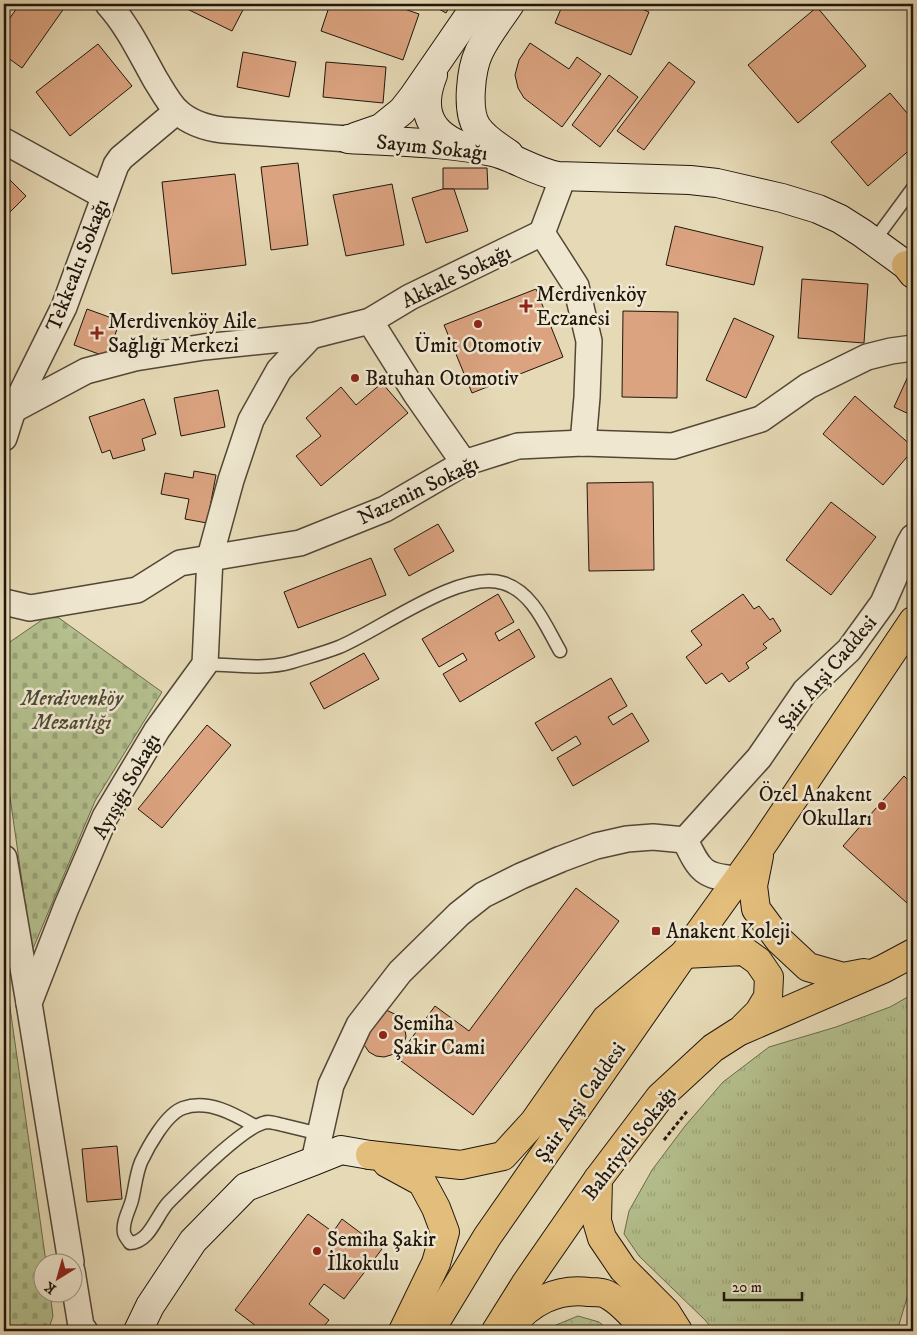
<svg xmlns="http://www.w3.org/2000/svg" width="917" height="1335" viewBox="0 0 917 1335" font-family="'IM FELL DW Pica',serif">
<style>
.grass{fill:url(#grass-tufts);stroke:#6a6b4d}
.forest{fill:url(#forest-crowns);stroke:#6a6b4d}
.cemetery{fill:url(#cemetery-stones);stroke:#6a6b4d}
.building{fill:#dba380;stroke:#20160c}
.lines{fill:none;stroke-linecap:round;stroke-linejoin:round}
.lane-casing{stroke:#524736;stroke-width:15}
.street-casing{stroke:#524736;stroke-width:28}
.secondary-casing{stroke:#20160c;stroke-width:30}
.primary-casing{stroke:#20160c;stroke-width:30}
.path{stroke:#20160c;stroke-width:3;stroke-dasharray:4 2.5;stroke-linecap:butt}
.lane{stroke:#efe7d0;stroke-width:12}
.street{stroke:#efe7d0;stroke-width:25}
.secondary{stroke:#efe7d0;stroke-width:28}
.primary{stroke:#e3bd7b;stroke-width:28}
.poi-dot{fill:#8f2418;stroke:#efe7d0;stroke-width:2}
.labels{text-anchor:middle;stroke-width:5;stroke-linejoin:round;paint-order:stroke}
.street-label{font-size:21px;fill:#20160c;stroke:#efe7d0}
.poi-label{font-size:21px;fill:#20160c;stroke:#efe7d0;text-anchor:start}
.park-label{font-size:21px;font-style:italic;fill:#4c4933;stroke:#efe7d0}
</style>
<defs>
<pattern id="grass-tufts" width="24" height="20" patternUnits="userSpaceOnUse" patternTransform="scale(1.25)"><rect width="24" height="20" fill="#b4c08e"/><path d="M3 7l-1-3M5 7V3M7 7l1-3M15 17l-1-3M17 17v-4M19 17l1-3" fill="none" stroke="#9aa479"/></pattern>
<pattern id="forest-crowns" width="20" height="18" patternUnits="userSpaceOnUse" patternTransform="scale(1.25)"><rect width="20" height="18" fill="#b4c08e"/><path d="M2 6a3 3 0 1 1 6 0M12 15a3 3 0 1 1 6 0" fill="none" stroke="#9aa479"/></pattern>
<pattern id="cemetery-stones" width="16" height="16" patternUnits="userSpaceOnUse" patternTransform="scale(1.25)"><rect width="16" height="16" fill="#b4c08e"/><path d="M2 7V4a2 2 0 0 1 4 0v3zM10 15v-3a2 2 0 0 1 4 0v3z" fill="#9aa479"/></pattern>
</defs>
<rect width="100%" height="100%" fill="#e6dab6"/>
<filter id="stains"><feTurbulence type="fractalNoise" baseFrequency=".004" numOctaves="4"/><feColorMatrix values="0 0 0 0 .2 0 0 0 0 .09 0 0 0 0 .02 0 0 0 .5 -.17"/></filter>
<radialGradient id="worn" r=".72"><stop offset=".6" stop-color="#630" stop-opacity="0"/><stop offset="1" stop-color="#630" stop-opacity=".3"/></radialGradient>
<path class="grass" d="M913 994V1278L897 1331H714L705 1320 639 1256 624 1234 629 1211 652 1170 685 1126 723 1082 769 1047 836 1027 890 1007Z"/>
<path class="forest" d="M578 1316 599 1322 610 1331H548L551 1327Z"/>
<g class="cemetery">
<path d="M52 613 162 692 95 801 32 951 4 755V646Z"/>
<path d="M4 965 46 1262H42V1292L50 1293 53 1316 48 1331H4Z"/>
</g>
<g class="building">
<path d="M20 4H67L22 68 4 55V26Z"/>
<path d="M177 4H246L232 31Z"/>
<path d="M330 4H390L419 14 403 60 321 31Z"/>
<path d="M430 4H451L446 13Z"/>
<path d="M563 4H630L649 12 631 55 555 23Z"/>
<path d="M817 7 866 66 798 123 748 65Z"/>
<path d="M530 43 569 69 577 57 601 74 562 127 524 98 518 88 515 75 519 60Z"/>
<path d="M98 44 132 86 70 136 36 92Z"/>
<path d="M243 52 296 62 289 97 237 87Z"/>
<path d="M326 62 386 67 383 103 323 97Z"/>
<path d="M669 62 695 82 644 150 617 131Z"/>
<path d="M609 75 638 97 600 147 572 125Z"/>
<path d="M890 93 913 120V147L868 186 831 142Z"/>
<path d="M298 163 308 245 271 250 261 167Z"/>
<path d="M443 168H487L488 189H443Z"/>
<path d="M4 174 26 196 4 218Z"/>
<path d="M235 174 246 265 172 274 162 182Z"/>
<path d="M392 184 404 245 346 256 333 195Z"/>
<path d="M443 189H454L468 231 426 243 412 198Z"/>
<path d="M675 226 763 247 754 285 666 265Z"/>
<path d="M802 279 868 284 864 343 798 338Z"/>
<path d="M536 289 563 357 472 393 444 325Z"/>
<path d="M87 309 120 321 107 357 74 345Z"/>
<path d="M623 311 678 312 677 398 622 397Z"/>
<path d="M734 318 774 336 746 398 706 380Z"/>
<path d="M909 374 913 376V416L894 407Z"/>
<path d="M382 383 408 413 321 486 296 456 321 436 306 418 341 387 356 405Z"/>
<path d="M218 390 225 427 181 436 174 398Z"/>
<path d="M855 396 913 447V450L883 485 823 434Z"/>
<path d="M144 399 156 434 142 439 145 450 113 459 110 450 102 453 89 417Z"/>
<path d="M194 471 216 475 207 523 185 519 189 499 161 494 165 473 193 478Z"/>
<path d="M653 482 654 570 589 571 587 483Z"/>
<path d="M831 502 876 537 831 595 786 560Z"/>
<path d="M438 524 454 551 409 576 394 549Z"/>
<path d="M371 558 386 595 298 628 284 592Z"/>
<path d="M498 594 514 622 495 633 499 641 519 629 535 657 460 702 443 674 467 660 463 653 439 667 422 639Z"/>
<path d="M743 594 754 609 759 606 770 620 773 618 781 631 763 644 767 648 746 663 749 668 729 682 722 673 706 684 686 657 702 645 691 631Z"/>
<path d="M364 653 379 679 324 709 310 683Z"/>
<path d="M611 678 627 706 608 717 613 725 632 713 649 741 573 786 557 758 581 744 576 736 552 751 535 723Z"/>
<path d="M207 725 231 745 162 828 138 809Z"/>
<path d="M904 776 913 785V896L907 903 843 846Z"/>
<path d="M576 888 619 921 473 1115 397 1058 435 1006 469 1031Z"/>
<path d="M386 1010 399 1016 404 1022 406 1037 403 1045 398 1051 391 1055 384 1057 376 1056 369 1052 360 1039Z"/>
<path d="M117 1146 122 1199 87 1202 82 1149Z"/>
<path d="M308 1214 333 1232 342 1219 382 1249 344 1299 324 1284 309 1304 329 1320 320 1331H258L260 1329 235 1310Z"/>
</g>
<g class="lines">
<g class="lane-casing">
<g id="lane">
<path d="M874 241 913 188"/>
<path d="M205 664C233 665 265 670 292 662 308 657 324 653 339 647 380 630 460 569 503 583 533 592 546 627 560 651"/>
<path d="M255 1126C234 1114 208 1099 183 1108 166 1114 148 1147 141 1162 136 1174 135 1188 132 1200 129 1211 122 1222 124 1233 125 1237 128 1240 130 1243 150 1242 156 1216 168 1203 185 1186 246 1123 268 1122 272 1122 278 1124 283 1125 295 1128 308 1131 320 1134"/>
</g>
</g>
<g class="street-casing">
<g id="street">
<path d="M108 4C128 26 141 54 155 79 162 90 168 102 177 111 190 123 206 128 223 130L348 139"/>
<path d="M4 141 104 196"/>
<path d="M563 177 542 233 576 286 589 341 587 397 583 443"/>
<path d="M370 321 416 394 464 463"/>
<path d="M4 412 13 410 86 371 135 358 204 347 311 336 370 321 410 297 542 233"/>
<path d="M4 438 13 410 64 307 116 165 121 158 177 111"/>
<path d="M4 602 30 608 137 590 180 563 300 543 385 509 464 463 518 446 583 443 673 446 761 419 808 386 867 357 891 351 913 348"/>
<path d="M4 858 29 1003"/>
<path d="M739 879C703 877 700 871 685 840L759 758 805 691 849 650 883 603 909 544 913 537"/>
<path d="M314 1161 331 1085 359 1025 400 972 459 914 483 895 521 876 561 859 596 846 627 839 653 837 685 840"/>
<path d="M71 1262 29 1003 66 908 105 817 157 730 205 664 210 557 231 480 251 420 279 370 311 336"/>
<path d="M72 1271 81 1326 85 1331"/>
</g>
</g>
<g class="secondary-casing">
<g id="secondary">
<path d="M433 75C419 110 429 135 466 147"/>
<path d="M355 137 381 128 402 111 413 97 477 4"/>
<path d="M348 139C396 142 446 142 493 152 516 158 535 172 558 176L690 180 717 183 782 198 818 209 840 219 862 233 906 265"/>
<path d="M509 154C498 146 485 139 477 127 466 111 471 69 479 52 487 35 500 19 510 4"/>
<path d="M138 1331 150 1306 193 1241 246 1187 314 1161 341 1150 370 1155"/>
</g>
</g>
<g class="primary-casing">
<g id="primary">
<path d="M906 265 913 274"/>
<path d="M759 856 753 886 756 909 779 940 808 967 843 977 864 973"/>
<path d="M370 1155 461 1165 503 1156 534 1122 606 1019 684 954 744 951 758 961 769 977 768 997 759 1012 744 1027"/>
<path d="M387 1163 422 1182 436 1208 445 1232 436 1263 403 1331"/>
<path d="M598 1179 597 1221 602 1238 623 1269 666 1312 678 1331"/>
<path d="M510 1328C529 1302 557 1288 589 1292 595 1292 603 1292 608 1295 623 1303 635 1319 647 1331"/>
<path d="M430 1331 487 1237 684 954 761 847 913 621"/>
<path d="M496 1331 526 1283 598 1179 660 1097 713 1048 738 1032 883 969 913 953"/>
</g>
</g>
<path class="path" d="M664 1140 688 1110"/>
<use href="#lane" class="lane"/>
<use href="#street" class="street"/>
<use href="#secondary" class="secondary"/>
<use href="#primary" class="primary"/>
</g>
<g class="poi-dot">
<path d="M523.5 298.5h5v5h5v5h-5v5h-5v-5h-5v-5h5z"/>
<circle cx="478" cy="324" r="5"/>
<path d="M94.5 325.5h5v5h5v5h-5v5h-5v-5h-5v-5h5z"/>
<circle cx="355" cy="378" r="5"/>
<circle cx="882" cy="806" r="5"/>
<rect x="651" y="926" width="10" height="10" rx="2.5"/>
<circle cx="383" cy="1035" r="5"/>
<circle cx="317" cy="1251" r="5"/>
</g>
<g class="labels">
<g class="street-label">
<text transform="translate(432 147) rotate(6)" y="7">Sayım Sokağı</text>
<text transform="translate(77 265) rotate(-69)" y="7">Tekkealtı Sokağı</text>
<text transform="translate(456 276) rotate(-26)" y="7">Akkale Sokağı</text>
<text transform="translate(418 490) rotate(-26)" y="7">Nazenin Sokağı</text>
<text transform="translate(827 672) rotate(-50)" y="7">Şair Arşi Caddesi</text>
<text transform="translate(126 786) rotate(-61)" y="7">Ayışığı Sokağı</text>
<text transform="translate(580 1102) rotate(-55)" y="7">Şair Arşi Caddesi</text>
<text transform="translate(629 1143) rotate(-52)" y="7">Bahriyeli Sokağı</text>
</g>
<g class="poi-label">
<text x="536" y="301">Merdivenköy<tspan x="536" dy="24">Eczanesi</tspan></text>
<text x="108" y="328">Merdivenköy Aile<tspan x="108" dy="24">Sağlığı Merkezi</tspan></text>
<text x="478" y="352" text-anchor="middle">Ümit Otomotiv</text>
<text x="365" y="385">Batuhan Otomotiv</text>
<text x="872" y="801" text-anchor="end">Özel Anakent<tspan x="872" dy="24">Okulları</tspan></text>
<text x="666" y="938">Anakent Koleji</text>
<text x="393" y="1030">Semiha<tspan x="393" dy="24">Şakir Cami</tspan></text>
<text x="327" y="1246">Semiha Şakir<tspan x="327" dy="24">İlkokulu</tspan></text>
</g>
<g class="park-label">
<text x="72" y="705">Merdivenköy<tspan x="72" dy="24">Mezarlığı</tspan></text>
</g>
</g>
<rect width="917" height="1335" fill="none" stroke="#e6dab6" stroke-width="20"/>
<rect x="5" y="5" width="907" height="1325" fill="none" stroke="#20160c" stroke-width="2.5"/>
<rect x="10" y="10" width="897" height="1315" fill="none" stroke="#20160c"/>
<g transform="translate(58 1278) rotate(217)"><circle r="24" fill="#efe7d0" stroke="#9c9382"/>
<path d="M0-4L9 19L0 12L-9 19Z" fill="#8f2418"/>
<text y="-8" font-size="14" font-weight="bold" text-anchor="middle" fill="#20160c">K</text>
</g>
<path d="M724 1292v8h78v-8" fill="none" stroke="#20160c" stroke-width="2.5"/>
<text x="732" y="1292" font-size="15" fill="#20160c" stroke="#efe7d0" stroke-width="4" paint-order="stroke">20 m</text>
<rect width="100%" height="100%" filter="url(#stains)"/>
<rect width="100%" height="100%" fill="url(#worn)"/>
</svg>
